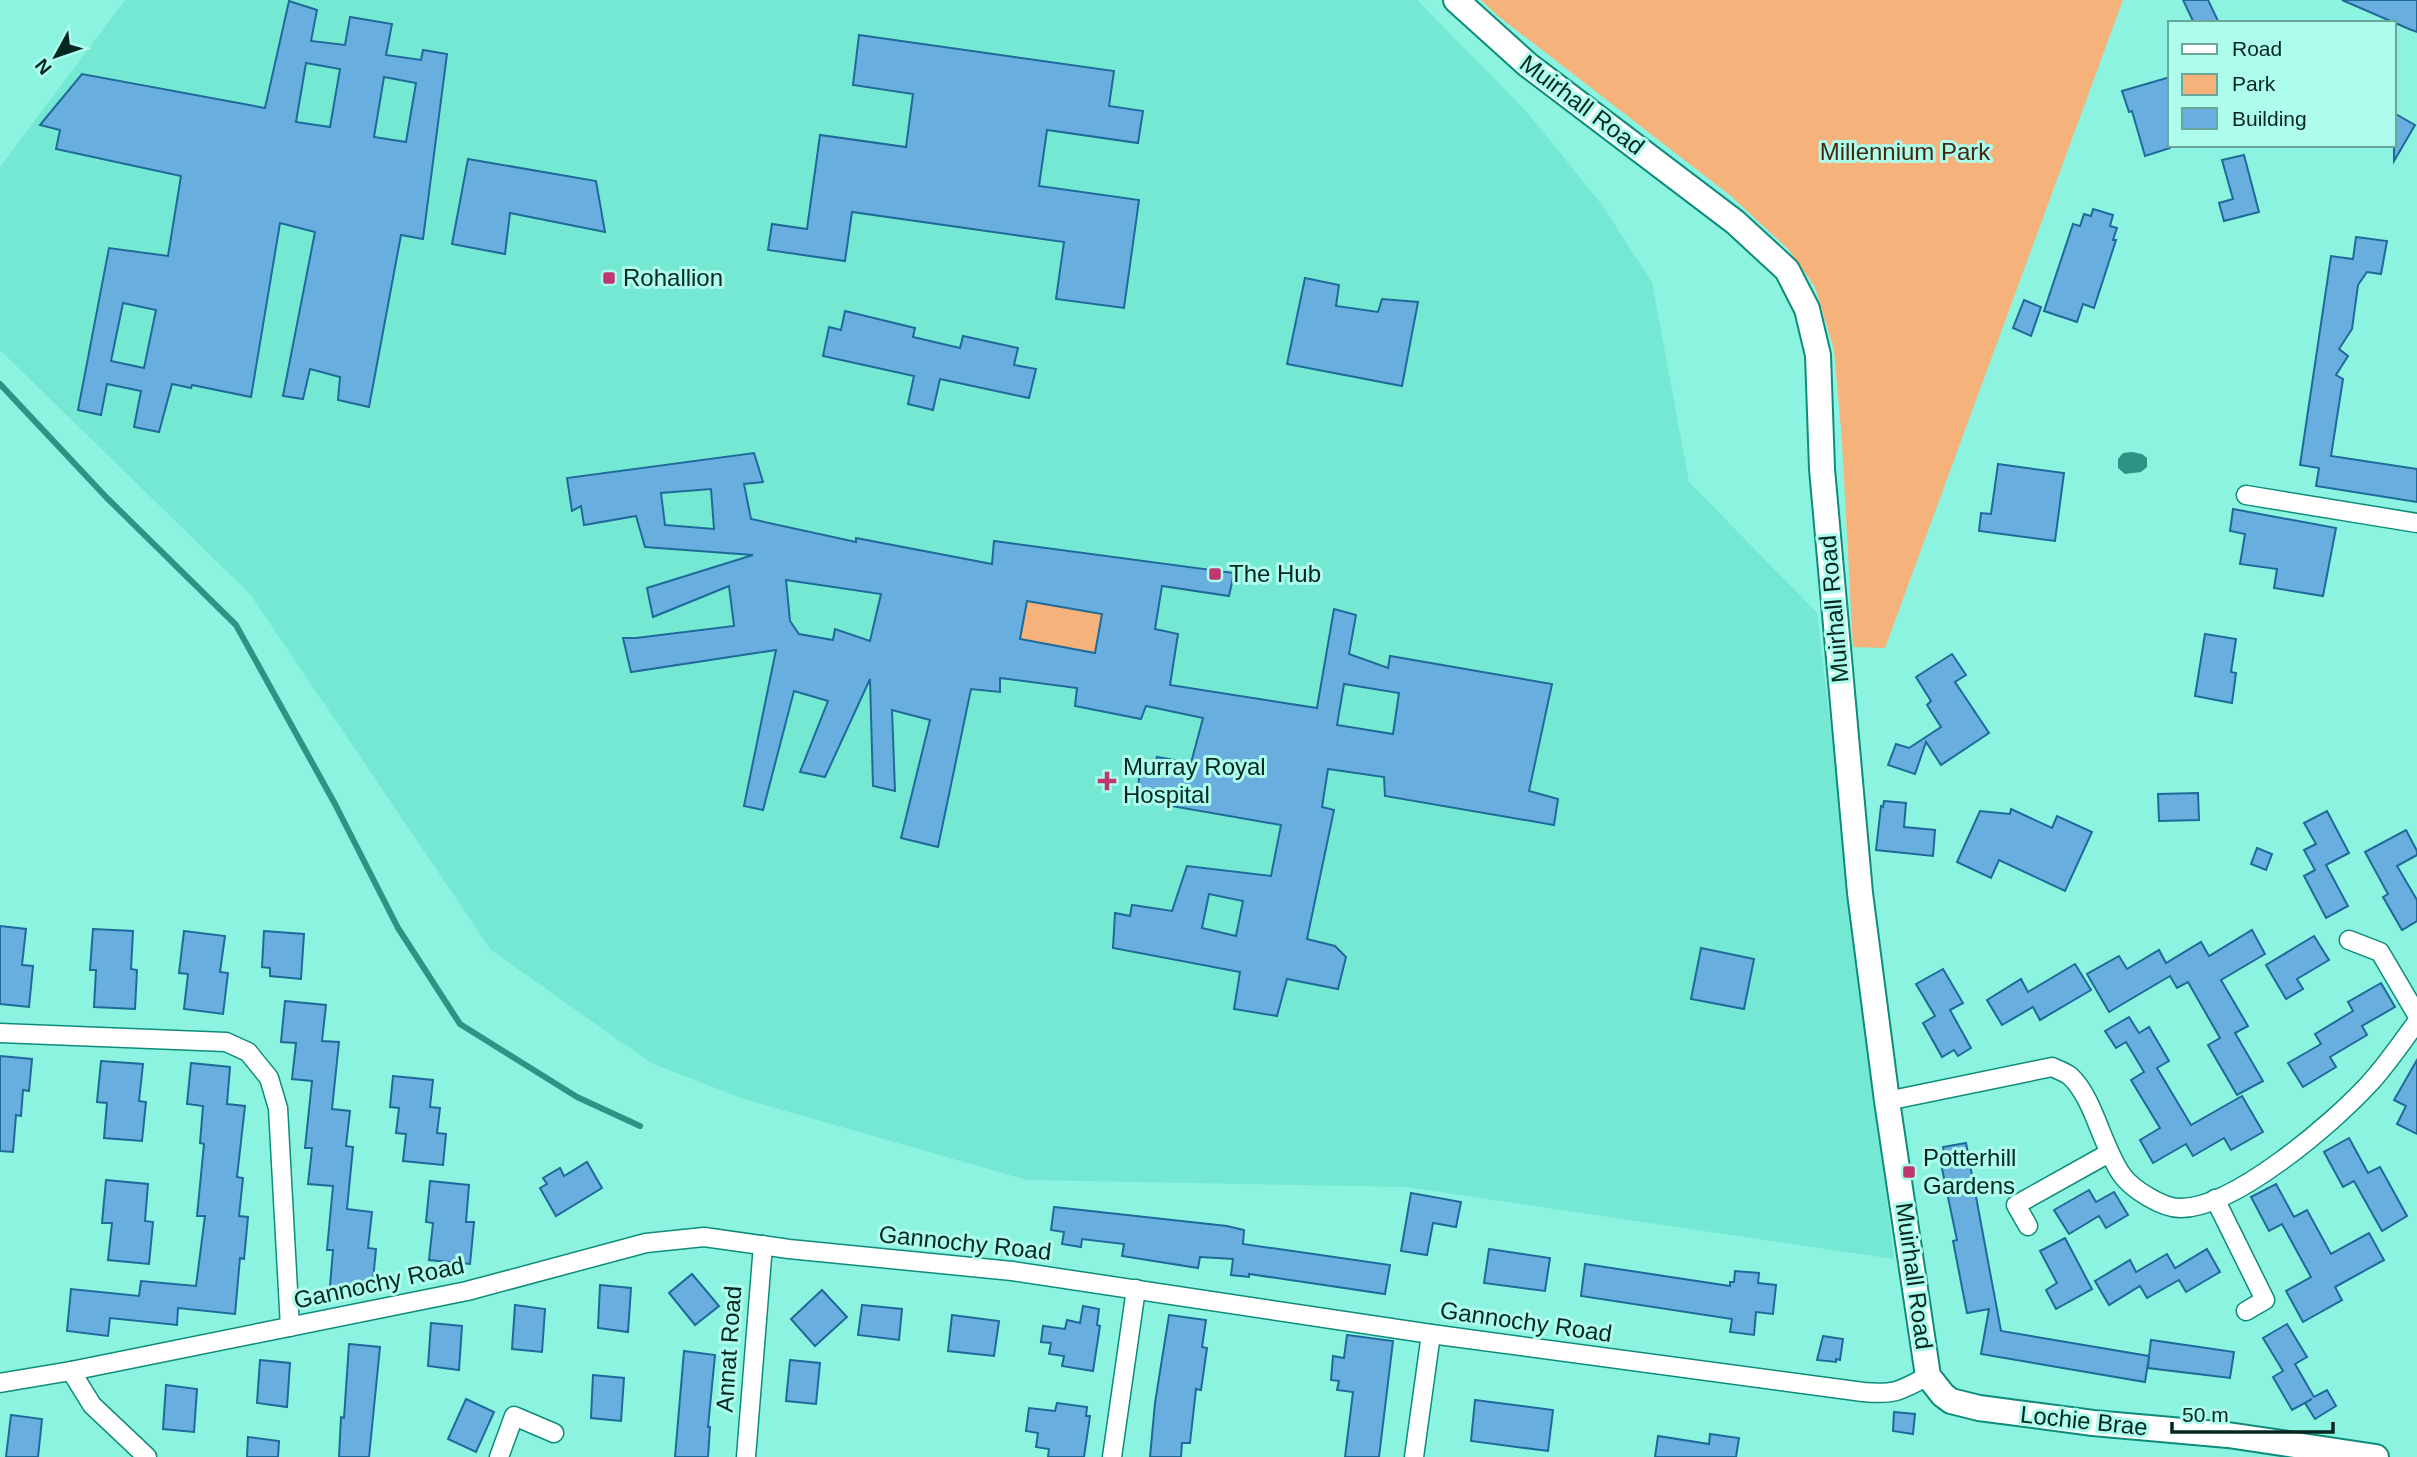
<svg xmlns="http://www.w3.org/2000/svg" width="2417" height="1457" viewBox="0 0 2417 1457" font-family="Arial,sans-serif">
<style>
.built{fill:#75e8d3}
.green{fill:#f5b27b}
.water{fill:#2d9383}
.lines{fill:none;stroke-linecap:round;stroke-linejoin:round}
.stream{stroke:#2d9383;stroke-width:6}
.building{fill:#68afe0;stroke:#1e6a98;stroke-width:2;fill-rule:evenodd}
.street-casing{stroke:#0e8c7b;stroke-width:21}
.secondary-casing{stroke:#0e8c7b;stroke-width:28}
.street{stroke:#fff;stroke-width:18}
.secondary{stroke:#fff;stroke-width:24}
.poi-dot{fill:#c0366f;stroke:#adfcec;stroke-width:2.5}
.labels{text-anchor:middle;stroke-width:6;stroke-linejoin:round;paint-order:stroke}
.street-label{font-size:24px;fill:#042722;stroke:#adfcec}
.park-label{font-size:24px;fill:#46280d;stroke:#adfcec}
.poi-label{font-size:24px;fill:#042722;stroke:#adfcec;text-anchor:start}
</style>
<rect width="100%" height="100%" fill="#8bf3df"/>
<path class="built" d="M125 0H1417L1527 112 1602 205 1652 282 1689 482 1817 613 1894 1259 1406 1187 1027 1180 744 1099 651 1063 491 950 250 594 0 350V167Z"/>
<g class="green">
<path d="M1481 0H2123L1885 648 1853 647 1842 441 1834 350 1815 287 1788 249 1731 196 1498 16Z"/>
<path d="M1027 601 1102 614 1095 653 1020 639Z"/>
</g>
<path class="water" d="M2132 452 2142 454 2147 458V467L2141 472 2125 474 2118 468V459L2123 453Z"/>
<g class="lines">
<path class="stream" d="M0 384 106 497 236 625 335 804 398 928 460 1024 577 1097 640 1126"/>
</g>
<g class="building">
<path d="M2183 0H2208L2219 23H2194Z"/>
<path d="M2342 0H2417V32L2409 29Z"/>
<path d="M289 1 317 10 311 41 345 45 350 17 392 24 386 55 421 60 423 50 447 54 423 239 401 235 369 407 338 400 340 377 310 369 303 399 283 396 315 232 280 223 251 397 192 385 191 388 172 384 159 432 134 427 141 391 107 384 101 415 78 410 109 248 168 256 181 176 56 149 60 130 40 125 82 74 265 108ZM306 63 340 69 330 127 296 122ZM384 77 416 83 406 142 374 137ZM123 303 156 310 144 368 111 361Z"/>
<path d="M859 35 1114 71 1109 106 1143 111 1138 143 1047 130 1039 186 1139 200 1124 308 1056 299 1064 242 852 212 845 261 768 250 772 224 807 229 820 135 906 147 913 94 853 85Z"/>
<path d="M2170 77V148L2145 156 2132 111 2129 112 2122 91Z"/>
<path d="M2394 113 2415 125 2394 161Z"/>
<path d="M2244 155 2259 212 2224 221 2219 203 2233 199 2222 160Z"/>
<path d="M468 159 596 181 605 232 510 213 505 254 452 244Z"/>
<path d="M2093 209 2113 215 2110 226 2117 228 2113 240H2116L2094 308 2083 304 2077 322 2044 311 2073 224 2080 226 2084 214 2091 216Z"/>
<path d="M2356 237 2387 241 2381 274 2367 272 2358 285 2352 329 2339 349 2348 356 2336 375 2343 379 2331 456 2417 469V502L2316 486 2319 468 2300 465 2331 256 2353 259Z"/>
<path d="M1305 278 1339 285 1336 306 1378 312 1382 299 1418 302 1402 386 1287 364Z"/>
<path d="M2024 300 2041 307 2031 336 2013 328Z"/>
<path d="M845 311 915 328 913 337 960 348 963 336 1018 348 1014 365 1036 369 1029 398 940 379 933 410 908 404 914 376 823 356 829 327 841 330Z"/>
<path d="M754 453 763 482 744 484 751 519 856 542V538L992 564 994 541 1234 573 1229 596 1162 586 1155 629 1178 634 1170 685 1317 708 1334 609 1356 615 1349 654 1388 668 1390 656 1552 684 1529 791 1558 799 1554 825 1385 796 1384 777 1328 769 1322 807 1334 810 1307 939 1335 946 1346 957 1338 989 1287 979 1277 1016 1234 1009 1240 972 1113 948 1115 913 1130 916 1132 905 1172 911 1187 866 1271 876 1281 825 1137 800 1140 768 1152 773 1157 757 1191 763 1203 718 1146 706 1141 719 1075 706 1077 688 1000 678V692L971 689 938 847 901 838 930 720 892 710 895 791 873 786 870 679 825 777 800 772 828 701 794 691 763 810 744 806 776 650 631 672 623 638H636L734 626 729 586 653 617 647 588 753 555 645 547 636 516 584 525 581 506 572 511 567 478ZM711 489 714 529 665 525 661 493ZM786 580 881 594 870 641 835 629 833 640 799 634 790 621ZM1027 601 1102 614 1095 653 1020 639ZM1344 684 1399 693 1393 734 1337 725ZM1209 894 1243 901 1236 936 1202 928Z"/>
<path d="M1998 464 2064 473 2055 541 1979 531 1981 513 1991 514Z"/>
<path d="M2233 509 2336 528 2323 596 2274 588 2277 569 2240 564 2245 534 2230 531Z"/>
<path d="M2205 634 2236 639 2231 672 2236 673 2232 703 2195 696Z"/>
<path d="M1952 654 1966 675 1955 682 1989 733 1941 765 1926 742 1915 774 1888 765 1896 744 1909 748 1941 727 1927 705 1931 701 1916 677Z"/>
<path d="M2198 793 2199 820 2159 821 2158 794Z"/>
<path d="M1884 801 1906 803 1904 827 1935 830 1933 856 1876 850 1881 806 1883 807Z"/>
<path d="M2011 809 2052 828 2057 816 2092 832 2065 891 1999 860 1991 878 1957 862 1980 811 2010 814Z"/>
<path d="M2327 811 2349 853 2326 865 2348 906 2326 918 2304 876 2315 870 2304 850 2316 844 2304 823Z"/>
<path d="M2406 830 2417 851V855L2397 866 2417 900V921L2402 930 2383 897 2388 894 2365 852Z"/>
<path d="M2257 848 2272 854 2266 870 2251 864Z"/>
<path d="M0 926 26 929 22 965 33 966 29 1007 0 1004Z"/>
<path d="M93 929 133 931 131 969 137 970 135 1009 94 1007 96 970H90Z"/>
<path d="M2252 930 2265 954 2221 980 2248 1026 2235 1033 2263 1081 2237 1095 2208 1045 2220 1038 2188 982 2177 988 2170 976 2109 1012 2087 974 2119 956 2127 969 2159 950 2166 963 2201 942 2209 956Z"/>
<path d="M184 931 225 936 220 972 228 973 223 1014 184 1009 188 974 179 973Z"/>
<path d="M264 931 304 934 301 979 270 976V968L262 967Z"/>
<path d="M2314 936 2329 960 2297 979 2303 989 2286 999 2266 965Z"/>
<path d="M1701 948 1754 959 1744 1009 1691 999Z"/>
<path d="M2075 964 2091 990 2040 1020 2033 1007 2002 1025 1987 1000 2021 979 2028 992Z"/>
<path d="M1943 969 1963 1003 1950 1010 1971 1048 1958 1056 1954 1050 1942 1057 1923 1023 1935 1016 1916 984Z"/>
<path d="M2381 983 2395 1007 2362 1026 2367 1035 2330 1057 2336 1067 2303 1087 2288 1063 2321 1044 2315 1034 2353 1011 2348 1002Z"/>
<path d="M285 1001 326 1005 322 1041 339 1042 332 1109 350 1111 346 1146 353 1147 347 1209 372 1212 368 1248 376 1249 372 1290 330 1286 333 1250H327L333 1186 308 1184 312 1148H305L312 1081 292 1079 296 1043 281 1042Z"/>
<path d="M2129 1017 2139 1033 2149 1027 2169 1061 2157 1068 2191 1125 2242 1096 2263 1132 2231 1150 2224 1138 2193 1156 2186 1144 2153 1163 2140 1140 2160 1128 2131 1080 2144 1072 2126 1042 2116 1048 2105 1031Z"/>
<path d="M0 1056 32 1059 29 1091 23 1090 21 1116 16 1115 13 1152 0 1151Z"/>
<path d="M2417 1060V1134L2397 1124 2406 1106 2394 1100Z"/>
<path d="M101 1061 143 1064 139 1101 146 1102 142 1141 104 1138 107 1103 97 1102Z"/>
<path d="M191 1063 230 1067 227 1104 245 1106 237 1177 243 1178 239 1216 248 1217 244 1259 240 1258 235 1314 178 1308 177 1325 110 1318 108 1336 67 1331 71 1289 139 1296 141 1281 196 1286 205 1216H197L204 1144 200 1143 203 1106 187 1104Z"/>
<path d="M393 1076 433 1080 430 1107 440 1108 437 1133 446 1134 443 1165 403 1161 406 1134 396 1133 399 1108 390 1107Z"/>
<path d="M2349 1138 2368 1173 2380 1167 2407 1216 2382 1231 2354 1181 2343 1187 2324 1152Z"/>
<path d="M1966 1143 2001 1331 2149 1356 2151 1340 2234 1352 2230 1378 2148 1368 2149 1357 2145 1382 1981 1354 1989 1309 1967 1313 1953 1241 1957 1240 1940 1159 1945 1158 1943 1147Z"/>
<path d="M587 1162 602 1188 556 1216 540 1188 547 1184 543 1178 560 1168 564 1176Z"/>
<path d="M106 1180 148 1184 145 1221 153 1222 149 1264 108 1260 112 1223H102Z"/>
<path d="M430 1181 469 1185 466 1222H474L470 1264 429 1260 433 1223 426 1222Z"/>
<path d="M2276 1184 2294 1217 2307 1210 2331 1254 2369 1233 2384 1260 2335 1287 2342 1300 2303 1322 2286 1291 2311 1277 2282 1224 2269 1231 2251 1197Z"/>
<path d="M2089 1190 2096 1202 2114 1192 2128 1215 2106 1228 2099 1216 2069 1234 2054 1210Z"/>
<path d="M1411 1193 1461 1202 1456 1227 1433 1223 1427 1255 1401 1251Z"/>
<path d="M1054 1207 1227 1226 1244 1230 1243 1244 1390 1265 1385 1294 1249 1274V1277L1231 1275 1233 1259 1200 1257 1198 1268 1122 1256 1124 1244 1082 1239 1081 1247 1062 1244 1064 1232 1051 1230Z"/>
<path d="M2065 1238 2092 1289 2056 1309 2046 1290 2057 1283 2040 1251Z"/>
<path d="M1489 1249 1550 1258 1545 1291 1484 1283Z"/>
<path d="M2207 1249 2220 1272 2186 1292 2179 1280 2147 1298 2140 1286 2109 1305 2095 1281 2130 1260 2136 1272 2167 1254 2175 1268Z"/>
<path d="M1585 1264 1730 1286V1282H1734L1735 1271 1759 1273 1758 1283 1776 1285 1773 1314 1756 1312 1754 1335 1730 1332 1732 1319 1581 1296Z"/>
<path d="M692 1274 719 1306 695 1325 669 1293Z"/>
<path d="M600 1285 631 1288 628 1332 598 1328Z"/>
<path d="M822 1290 847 1317 815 1346 791 1319Z"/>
<path d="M515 1305 545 1309 542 1352 512 1349Z"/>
<path d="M862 1305 902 1309 899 1340 858 1335Z"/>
<path d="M1083 1306 1099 1309 1097 1325 1100 1326 1093 1371 1062 1366 1064 1356 1049 1354 1051 1343 1041 1342 1043 1326 1065 1329 1067 1320 1080 1323Z"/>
<path d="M952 1315 999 1321 994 1356 948 1351Z"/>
<path d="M1169 1315 1206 1320 1202 1347 1207 1348 1201 1390 1196 1389 1190 1443H1182L1181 1457H1150L1155 1403Z"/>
<path d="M431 1323 462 1326 459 1370 428 1366Z"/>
<path d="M2287 1324 2307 1357 2295 1364 2314 1397 2327 1390 2336 1406 2315 1419 2305 1403 2312 1399 2292 1410 2273 1377 2283 1371 2263 1338Z"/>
<path d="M1347 1335 1393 1341 1379 1457H1345L1353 1392 1337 1390 1339 1381 1331 1380 1333 1356 1344 1358Z"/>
<path d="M1823 1336 1843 1339 1840 1360 1836 1359V1362L1817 1360Z"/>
<path d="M349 1344 380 1347 369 1457H339L341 1417 344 1418Z"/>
<path d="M684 1351 715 1355 708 1427H710L708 1457H675Z"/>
<path d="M260 1360 290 1363 287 1407 257 1403Z"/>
<path d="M790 1360 820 1363 816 1404 786 1401Z"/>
<path d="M593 1375 624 1378 621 1421 591 1418Z"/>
<path d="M166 1385 197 1389 194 1432 163 1429Z"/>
<path d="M466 1399 494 1412 476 1452 448 1439Z"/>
<path d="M1475 1400 1553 1410 1548 1451 1471 1441Z"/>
<path d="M1057 1403 1087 1407 1086 1416H1090L1084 1457H1048L1049 1449 1036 1447 1038 1433 1026 1431 1029 1408 1055 1411Z"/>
<path d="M1894 1412 1915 1414 1913 1434 1893 1431Z"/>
<path d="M11 1415 42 1419 38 1457H6Z"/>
<path d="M1710 1434 1739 1438 1736 1457H1655L1658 1436 1709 1444Z"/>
<path d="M248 1437 279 1441 278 1457H247Z"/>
</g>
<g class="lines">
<g class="street-casing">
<g id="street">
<path d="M2246 495 2417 523"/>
<path d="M2349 940 2380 952 2417 1015"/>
<path d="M0 1033 226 1042 248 1052 269 1078 278 1108 290 1327"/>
<path d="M1887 1101 2052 1067C2058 1070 2065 1072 2070 1076 2094 1098 2102 1147 2122 1175 2132 1189 2162 1208 2180 1208 2233 1209 2333 1123 2368 1085 2386 1066 2401 1043 2417 1022"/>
<path d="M2215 1199 2265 1300 2246 1311"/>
<path d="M2028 1226 2016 1205 2109 1153"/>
<path d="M71 1371 92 1405 147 1457"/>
<path d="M0 1383 71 1371 467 1291 646 1243 704 1237 789 1249 1012 1271 1431 1334 1863 1392C1895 1395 1900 1391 1928 1376"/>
<path d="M499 1457 514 1416 554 1433"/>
<path d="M746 1457 763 1245"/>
<path d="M1112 1457 1136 1289"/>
<path d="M1414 1457 1431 1334"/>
</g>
</g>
<g class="secondary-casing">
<path id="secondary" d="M1456 0 1528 65 1735 222 1787 270 1807 309 1818 355 1822 469 1860 893 1887 1101 1928 1376 1943 1395 1951 1401 1979 1408 2093 1423 2228 1435 2376 1457"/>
</g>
<use href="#street" class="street"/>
<use href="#secondary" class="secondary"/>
</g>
<g class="poi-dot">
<rect x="602" y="271" width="14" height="14" rx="3.5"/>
<rect x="1208" y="567" width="14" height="14" rx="3.5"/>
<path d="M1103.5 770.5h7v7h7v7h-7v7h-7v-7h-7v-7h7z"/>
<rect x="1902" y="1165" width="14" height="14" rx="3.5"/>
</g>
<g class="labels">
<g class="street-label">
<text transform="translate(1582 105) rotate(37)" y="8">Muirhall Road</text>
<text transform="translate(1834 609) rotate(-95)" y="8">Muirhall Road</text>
<text transform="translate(965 1243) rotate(6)" y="8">Gannochy Road</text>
<text transform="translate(1914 1276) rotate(82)" y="8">Muirhall Road</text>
<text transform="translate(379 1283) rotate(-12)" y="8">Gannochy Road</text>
<text transform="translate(1526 1322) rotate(8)" y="8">Gannochy Road</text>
<text transform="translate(729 1349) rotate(-86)" y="8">Annat Road</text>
<text transform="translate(2084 1421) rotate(6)" y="8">Lochie Brae</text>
</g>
<g class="park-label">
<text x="1905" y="160">Millennium Park</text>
</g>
<g class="poi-label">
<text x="623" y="286">Rohallion</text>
<text x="1229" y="582">The Hub</text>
<text x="1123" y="775">Murray Royal<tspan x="1123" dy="28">Hospital</tspan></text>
<text x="1923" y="1166">Potterhill<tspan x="1923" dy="28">Gardens</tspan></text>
</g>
</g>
<rect x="2168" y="21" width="228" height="126" fill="#adfcec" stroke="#69a79b" stroke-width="2"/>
<rect x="2182" y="44" width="35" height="10" fill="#ffffff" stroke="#69a79b" stroke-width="2"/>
<text x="2232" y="56" font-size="21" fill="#042722">Road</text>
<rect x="2182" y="74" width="35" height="21" fill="#f5b27b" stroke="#69a79b" stroke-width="2"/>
<text x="2232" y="91" font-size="21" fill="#042722">Park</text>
<rect x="2182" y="108" width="35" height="21" fill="#68afe0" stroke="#69a79b" stroke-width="2"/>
<text x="2232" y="126" font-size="21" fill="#042722">Building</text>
<g transform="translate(56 56) rotate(230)" stroke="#adfcec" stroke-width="5" paint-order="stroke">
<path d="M0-5L12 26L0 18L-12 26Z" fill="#042722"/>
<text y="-10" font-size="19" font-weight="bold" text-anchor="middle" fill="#042722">N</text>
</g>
<path d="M2172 1422v10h161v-10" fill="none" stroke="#042722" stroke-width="3.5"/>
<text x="2182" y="1422" font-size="21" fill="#042722" stroke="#adfcec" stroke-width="5" paint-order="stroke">50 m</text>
</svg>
